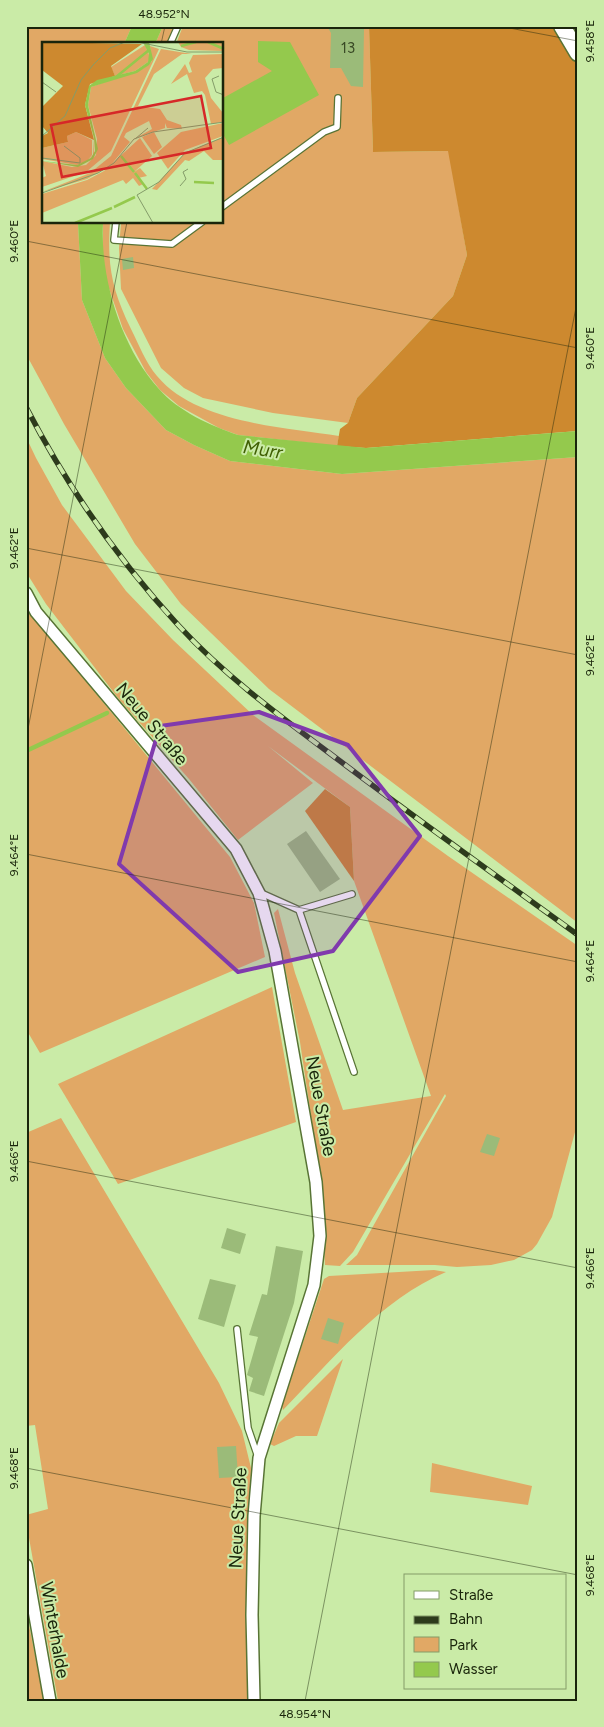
<svg xmlns="http://www.w3.org/2000/svg" width="604" height="1727" viewBox="0 0 604 1727" font-family="Figtree,sans-serif">
<style>
.green{fill:#e1a865}
.forest{fill:#cd892f}
.water{fill:#94c94d}
.lines{fill:none;stroke-linecap:round;stroke-linejoin:round}
.stream{stroke:#94c94d;stroke-width:4.5}
.building{fill:#9bbb79}
.lane-casing{stroke:#587435;stroke-width:8}
.street-casing{stroke:#587435;stroke-width:14}
.secondary-casing{stroke:#587435;stroke-width:19}
.lane{stroke:#fff;stroke-width:5.5}
.street{stroke:#fff;stroke-width:11}
.secondary{stroke:#fff;stroke-width:16}
.rail-casing{stroke:#2d3b1c;stroke-width:5.5}
.rail{stroke:#caeba7;stroke-width:4;stroke-dasharray:11;stroke-linecap:butt}
.marked{fill:#803aad;fill-opacity:0.2;stroke:#803aad;stroke-width:4;stroke-linejoin:round}
.ticks{fill:none;stroke:#1a250b;stroke-width:1;stroke-opacity:0.45}
.labels{text-anchor:middle;stroke-width:4;stroke-linejoin:round;paint-order:stroke}
.number-label{font-size:15px;fill:#3a4a26}
.street-label{font-size:18px;fill:#1a250b;stroke:#caeba7}
.water-label{font-size:19px;font-style:italic;fill:#3f5f03;stroke:#caeba7}
.inset-river{fill:none;stroke:#94c94d;stroke-width:2.5}
.inset-road{fill:none;stroke:#849c69;stroke-width:1}
.view{fill:#d62828;fill-opacity:0.15;stroke:#d62828;stroke-width:2.5}
.inset-edge{fill:none;stroke:#1a250b;stroke-width:2.5}
.neatline{fill:none;stroke:#1a250b;stroke-width:2}
.ticks-label{font-size:12px;text-anchor:middle;fill:#1a250b}
</style>
<rect width="100%" height="100%" fill="#caeba7"/>
<g class="green">
<path d="M26 26H132L124 44H44V222L78 223 82 300 105 358 126 388 166 430 194 445 230 461 342 474 578 457V923L269 689 181 604 135 544 64 424 26 354Z"/>
<path d="M163 26H175L167 44H155Z"/>
<path d="M183 26H369L373 152 449 151 467 255 453 296 357 398 348 423 273 413 203 398 184 388 161 368 121 289 119 248 121 223 222 222V44H176Z"/>
<path d="M103 223H110C107 266 112 290 131 329 139 345 146 363 157 376 196 423 283 427 339 436L337 446 238 435 219 428 179 406 160 390 146 372 123 329 106 280 103 255Z"/>
<path d="M26 437 36 458 62 505 126 591 173 640 253 715 448 856 578 946V1121L552 1217 537 1244 532 1250 514 1260 491 1265 457 1267 435 1265H346L357 1255 446 1096 445 1094 353 1252 340 1266 325 1265 320 1181 311 1116 300 1042 274 913 278 909 295 973 343 1110 431 1096 354 881 350 807 268 746 313 783 238 840 189 779 118 698 46 604 26 572Z"/>
<path d="M26 604 33 617 230 857 254 903 265 957 40 1053 26 1029Z"/>
<path d="M272 987 296 1122 118 1184 58 1084Z"/>
<path d="M61 1118 219 1383 242 1431 251 1468 247 1587 249 1701H58L26 1521V1515L48 1509 35 1425 26 1426V1133Z"/>
<path d="M434 1270 446 1272C381 1299 332 1360 283 1410L282 1406 324 1279 329 1276Z"/>
<path d="M343 1359 317 1436H296L274 1446 270 1444 279 1423Z"/>
<path d="M432 1463 532 1486 528 1505 430 1492Z"/>
<path d="M26 1610 44 1701H26Z"/>
</g>
<g class="forest">
<path d="M369 26H578V431L366 448 337 446 340 429 348 423 357 398 453 296 467 255 448 151 373 152Z"/>
<path d="M325 789 350 807 354 881 305 811Z"/>
</g>
<g class="water">
<path d="M132 26H163L155 44H124Z"/>
<path d="M258 41 290 42 319 95 229 145 223 134V98L272 71 258 62Z"/>
<path d="M78 223H103C100 278 121 347 159 389 178 411 211 426 238 435L366 448 578 431V457L342 474 230 461 194 445 166 430 126 388 105 358 82 300Z"/>
</g>
<g class="lines">
<path class="stream" d="M26 751 107 713"/>
</g>
<g class="building">
<path d="M327 26H349L350 29H364L363 87 351 86 341 68H330L331 33Z"/>
<path d="M133 257 134 268 123 270 122 259Z"/>
<path d="M306 831 340 879 320 892 287 844Z"/>
<path d="M487 1134 500 1138 494 1156 480 1152Z"/>
<path d="M227 1228 246 1234 240 1254 221 1248Z"/>
<path d="M276 1246 303 1251 294 1303 264 1396 249 1391 253 1378 247 1375 258 1337 249 1335 262 1294 267 1295Z"/>
<path d="M210 1279 236 1285 224 1327 198 1319Z"/>
<path d="M328 1318 344 1323 338 1344 321 1339Z"/>
<path d="M236 1446 238 1477 219 1478 217 1447Z"/>
</g>
<g class="lines">
<g class="lane-casing">
<g id="lane">
<path d="M170 44 178 26"/>
<path d="M222 207 324 132 337 127 338 98"/>
<path d="M116 222 114 240 172 244 202 222"/>
<path d="M261 893 299 910 354 1072"/>
<path d="M299 910 352 894"/>
<path d="M237 1329 248 1428 258 1457"/>
</g>
</g>
<g class="street-casing">
<g id="street">
<path d="M26 593 36 612 236 849 259 893 275 951 316 1182 320 1236 314 1285 259 1458 254 1516 252 1615 254 1701"/>
<path d="M26 1565 50 1701"/>
</g>
</g>
<g class="secondary-casing">
<path id="secondary" d="M562 26 578 53"/>
</g>
<use href="#lane" class="lane"/>
<use href="#street" class="street"/>
<use href="#secondary" class="secondary"/>
<g class="rail-casing">
<path id="rail" d="M26 407C67 486 119 561 179 626 227 678 284 719 340 761 418 820 498 877 578 935"/>
</g>
<use href="#rail" class="rail"/>
</g>
<path class="marked" d="M259 712 348 745 420 836 333 951 238 972 119 864 160 726Z"/>
<path class="ticks" d="M499 26 578 41M161 44 165 26M26 241 578 348M26 548 578 655M26 739 127 222M26 854 578 962M26 1161 578 1268M26 1468 578 1575M305 1701 578 297"/>
<g class="labels">
<g class="number-label">
<text x="348" y="53">13</text>
</g>
<g class="street-label">
<text transform="translate(152 724) rotate(50)" y="6">Neue Straße</text>
<text transform="translate(321 1106) rotate(80)" y="6">Neue Straße</text>
<text transform="translate(238 1518) rotate(-87)" y="6">Neue Straße</text>
<text transform="translate(55 1630) rotate(80)" y="6">Winterhalde</text>
</g>
<g class="water-label">
<text transform="translate(263 449) rotate(9)" y="7">Murr</text>
</g>
</g>
<g transform="translate(42 42)">
<rect width="181" height="181" fill="#caeba7"/>
<path d="M136 0H181V9L147 8 139 5ZM103 3 108 15 106 20 93 29 73 34 69 25ZM108 4 117 7 69 109 44 130 0 145V136L4 134 0 119 30 125 44 123 54 113 55 97 46 63 49 45 102 26 110 19ZM119 7 150 12H140L112 32 96 64 118 67 125 78 139 83 140 87 125 86 123 81V86L94 96 110 87 107 79 84 91 82 95 88 100 68 124 45 137 0 150 48 131 69 114ZM181 12V26L171 27 163 36 169 56 181 71V80L169 82 163 53 160 49 152 51 145 32 129 42 143 22 147 31 150 30 147 21 151 13ZM181 81V94L143 108 126 127 115 111 139 90ZM34 90 50 98V113L45 119 51 113 52 98V113L46 119 35 123 0 117V106L26 100 25 94ZM112 90 120 105 112 112 100 95ZM181 95V118H171L162 109 147 119 143 118 115 148 110 147 143 111ZM98 96 110 114 92 130 98 126 105 134 96 136 101 142 97 144 91 136 84 142 81 138 0 171V152L45 138 62 129Z" fill="#e1a865"/>
<path d="M0 0 100 2 69 24 73 34 48 42 43 63 52 98 34 90 25 94 26 100 0 106V94L6 91 0 84V65L21 44 0 28Z" fill="#cd892f"/>
<path d="M101 0H107L111 17 107 23 95 31 49 45 46 63 56 107 51 117 36 125 0 119 35 123 49 116 53 109 52 96 43 63 47 44 55 38 93 29 106 20 107 12Z" fill="#94c94d"/>
<path class="inset-river" d="M166 0 182 7M139 4 154 0M74 35 107 8M79 114 92 130M93 131 105 147M152 140 172 141M72 165 93 155M33 181 70 166"/>
<path class="inset-road" d="M95 0 145 10H182M177 34 170 37 174 50 182 53M0 40 14 50M0 94 23 74 39 38 51 23 68 6 83 0M93 97 106 86M0 116 38 121V116L22 104M138 144 144 137 141 130 146 127M0 151 56 131 72 121 92 97 111 90 182 80M111 181 95 153 117 140 143 111 182 95"/>
<path class="view" d="M159 54 169 106 20 135 9 83Z"/>
<rect width="181" height="181" class="inset-edge"/>
</g>
<rect width="604" height="1727" fill="none" stroke="#caeba7" stroke-width="55"/>
<rect x="404" y="1574" width="162" height="115" fill="#caeba7" stroke="#849c69"/>
<rect x="414" y="1591" width="25" height="8" fill="#ffffff" stroke="#849c69"/>
<text x="449" y="1600" font-size="15" fill="#1a250b">Straße</text>
<rect x="414" y="1616" width="25" height="8" fill="#2d3b1c" stroke="#849c69"/>
<text x="449" y="1624" font-size="15" fill="#1a250b">Bahn</text>
<rect x="414" y="1637" width="25" height="15" fill="#e1a865" stroke="#849c69"/>
<text x="449" y="1650" font-size="15" fill="#1a250b">Park</text>
<rect x="414" y="1662" width="25" height="15" fill="#94c94d" stroke="#849c69"/>
<text x="449" y="1674" font-size="15" fill="#1a250b">Wasser</text>
<rect x="28" y="28" width="548" height="1672" class="neatline"/>
<g class="ticks-label">
<text x="164" y="18">48.952°N</text>
<text transform="translate(590 41) rotate(-90)" y="4">9.458°E</text>
<text transform="translate(14 241) rotate(-90)" y="4">9.460°E</text>
<text transform="translate(590 348) rotate(-90)" y="4">9.460°E</text>
<text transform="translate(14 548) rotate(-90)" y="4">9.462°E</text>
<text transform="translate(590 655) rotate(-90)" y="4">9.462°E</text>
<text transform="translate(14 855) rotate(-90)" y="4">9.464°E</text>
<text transform="translate(590 961) rotate(-90)" y="4">9.464°E</text>
<text transform="translate(14 1161) rotate(-90)" y="4">9.466°E</text>
<text transform="translate(590 1268) rotate(-90)" y="4">9.466°E</text>
<text transform="translate(14 1468) rotate(-90)" y="4">9.468°E</text>
<text transform="translate(590 1575) rotate(-90)" y="4">9.468°E</text>
<text x="305" y="1718">48.954°N</text>
</g>
</svg>
